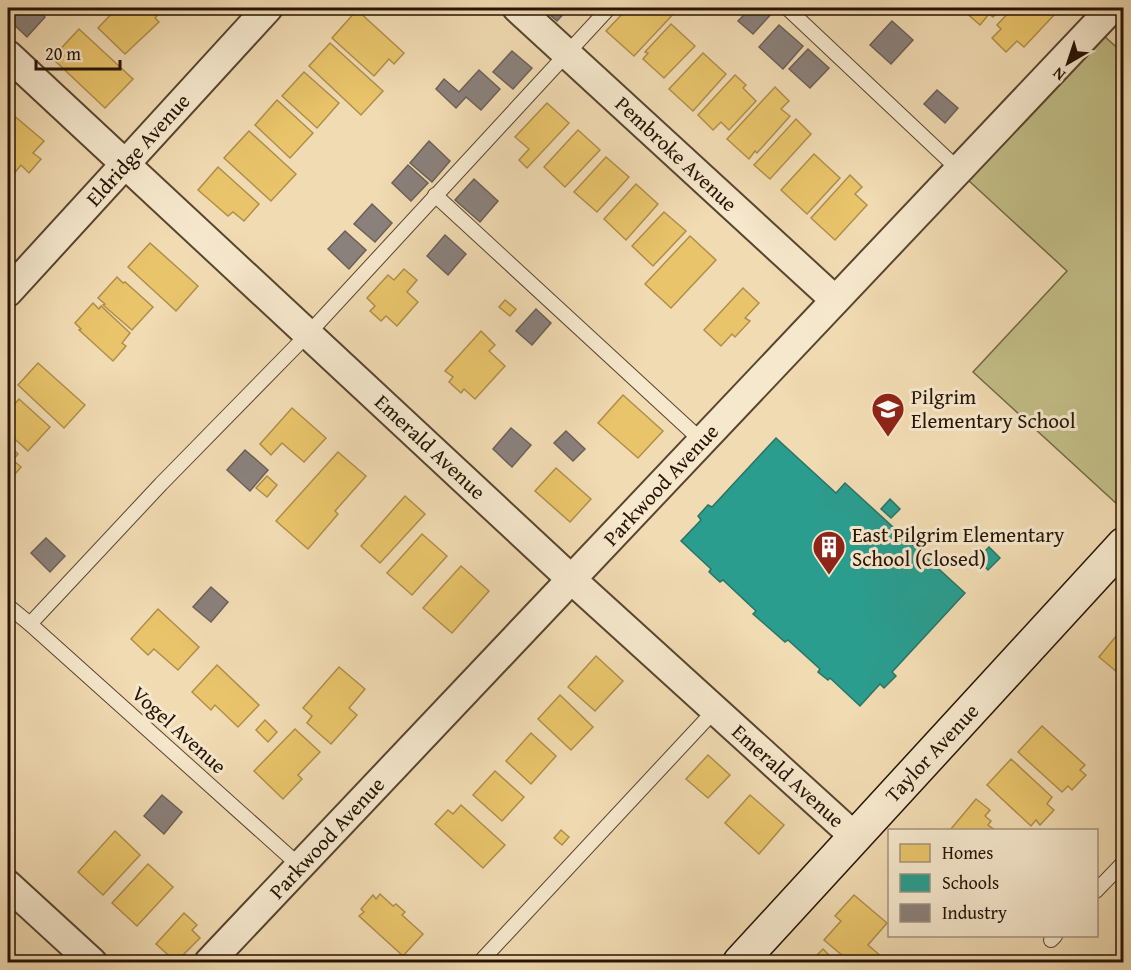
<svg xmlns="http://www.w3.org/2000/svg" width="1131" height="970" viewBox="0 0 1131 970" font-family="'Gentium Book Plus',serif">
<style>
.green{fill:#c2be87;stroke:#746846;stroke-width:1.5}
.homes{fill:#e9c46a;stroke:#ae8f4b;stroke-width:1.5}
.schools{fill:#2a9d8f;stroke:#297465;stroke-width:1.5}
.industry{fill:#8a817c;stroke:#6c6058;stroke-width:1.5}
.lines{fill:none;stroke-linecap:round;stroke-linejoin:round}
.lane-casing{stroke:#594530;stroke-width:16}
.street-casing{stroke:#594530;stroke-width:32}
.secondary-casing{stroke:#261304;stroke-width:36}
.lane{stroke:#f6e8cd;stroke-width:14}
.street{stroke:#f6e8cd;stroke-width:28}
.secondary{stroke:#f6e8cd;stroke-width:33}
.labels{text-anchor:middle;stroke-width:6;stroke-linejoin:round;paint-order:stroke}
.street-label{font-size:21px;fill:#261304;stroke:#f6e8cd}
.poi-label{font-size:21px;fill:#261304;stroke:#f6e8cd;text-anchor:start}
</style>
<rect width="100%" height="100%" fill="#f1dbb2"/>
<filter id="stains"><feTurbulence type="fractalNoise" baseFrequency=".00333" numOctaves="4"/><feColorMatrix values="0 0 0 0 .2 0 0 0 0 .09 0 0 0 0 .02 0 0 0 .5 -.17"/></filter>
<radialGradient id="worn" r=".72"><stop offset=".6" stop-color="#630" stop-opacity="0"/><stop offset="1" stop-color="#630" stop-opacity=".3"/></radialGradient>
<path class="green" d="M1103 35 1123 53 1124 499 1118 505 973 372 1067 271 968 180Z"/>
<g class="homes">
<path d="M117 8H164L155 18 159 22 125 54 98 28Z"/>
<path d="M628 8H679L634 56 606 31Z"/>
<path d="M966 8H1002L993 17 989 14 980 25 963 10Z"/>
<path d="M1013 8H1045L1054 15 1024 47 1017 41 1006 52 992 38 1001 29 997 25Z"/>
<path d="M357 10 404 53 394 64 389 59 374 76 332 38Z"/>
<path d="M671 24 695 46 664 78 643 59 648 53 645 52Z"/>
<path d="M79 29 133 79 105 108 52 58Z"/>
<path d="M330 43 383 91 361 115 309 66Z"/>
<path d="M703 53 726 74 693 111 669 89Z"/>
<path d="M304 72 339 103 317 128 282 96Z"/>
<path d="M735 75 746 85 743 88 756 101 729 130 721 122 713 130 698 115Z"/>
<path d="M775 87 789 101 781 109 790 116 757 153 755 151 749 159 727 139Z"/>
<path d="M277 100 313 133 290 158 255 125Z"/>
<path d="M547 103 569 123 527 168 519 160 529 149 515 137Z"/>
<path d="M12 114 44 141 33 153 41 159 29 173 21 165 8 181V116L9 118Z"/>
<path d="M796 119 811 134 770 179 754 165Z"/>
<path d="M578 130 600 150 565 187 544 167Z"/>
<path d="M249 131 296 174 271 201 224 158Z"/>
<path d="M814 154 840 178 807 214 781 190Z"/>
<path d="M606 157 629 177 597 212 574 192Z"/>
<path d="M218 167 259 204 244 221 233 212 228 216 198 190Z"/>
<path d="M850 175 862 187 855 194 867 205 835 240 811 218Z"/>
<path d="M636 184 658 204 626 240 604 219Z"/>
<path d="M664 212 686 231 653 266 632 246Z"/>
<path d="M690 236 716 260 671 308 645 284Z"/>
<path d="M150 243 198 286 176 311 128 267Z"/>
<path d="M404 269 417 280 407 292 418 302 397 326 386 316 381 321 370 311 375 306 367 298 388 275 394 280Z"/>
<path d="M117 277 123 283 125 282 153 307 132 330 103 305 105 304 98 298Z"/>
<path d="M743 288 759 303 745 318 750 321 735 337 732 334 721 346 704 330Z"/>
<path d="M505 300 516 309 510 316 499 307Z"/>
<path d="M93 303 99 309 101 306 130 333 122 343 126 346 113 361 79 330 81 329 75 323Z"/>
<path d="M481 331 495 345 489 351 505 366 475 399 464 389 461 393 449 382 453 377 445 371Z"/>
<path d="M38 363 85 405 64 428 18 385Z"/>
<path d="M623 395 663 431 638 458 598 423Z"/>
<path d="M19 399 50 427 28 451 8 433V402L12 407Z"/>
<path d="M292 408 326 438 304 462 282 443 271 455 260 444Z"/>
<path d="M8 444 18 454 13 460 21 467 10 480 8 478Z"/>
<path d="M338 452 366 476 335 511 338 514 308 549 276 521Z"/>
<path d="M556 468 591 499 570 522 535 491Z"/>
<path d="M267 476 277 485 267 497 256 488Z"/>
<path d="M405 496 425 514 380 563 361 546Z"/>
<path d="M422 534 447 556 412 595 387 573Z"/>
<path d="M461 566 489 591 452 633 423 608Z"/>
<path d="M158 609 199 647 178 670 154 649 148 655 131 639Z"/>
<path d="M1122 629 1124 630V678L1099 657Z"/>
<path d="M596 656 623 681 595 711 568 687Z"/>
<path d="M217 665 259 705 238 727 215 705 211 710 192 692Z"/>
<path d="M339 667 365 689 349 708 357 715 331 744 307 723 312 716 303 708Z"/>
<path d="M560 695 593 727 571 750 538 719Z"/>
<path d="M265 720 277 732 268 742 256 730Z"/>
<path d="M1042 726 1085 765 1080 770 1086 775 1072 790 1068 786 1062 792 1018 752Z"/>
<path d="M295 729 320 752 298 775 302 779 283 799 254 771Z"/>
<path d="M531 733 556 756 531 784 506 761Z"/>
<path d="M708 755 730 775 708 798 686 779Z"/>
<path d="M1011 759 1052 797 1047 804 1054 810 1040 825 1036 820 1031 826 987 785Z"/>
<path d="M495 771 524 797 502 821 473 795Z"/>
<path d="M750 795 784 825 759 854 725 823Z"/>
<path d="M976 799 990 810 985 816 991 821 988 825 995 830H950Z"/>
<path d="M461 805 505 845 483 868 435 824 448 810 453 814Z"/>
<path d="M561 830 569 837 562 845 554 838Z"/>
<path d="M115 831 140 855 103 895 78 872Z"/>
<path d="M148 864 173 887 137 926 112 903Z"/>
<path d="M380 894 393 906 396 904 405 912 402 915 423 934 403 956 359 916 364 912 361 909 373 895 376 899Z"/>
<path d="M854 895 887 923 868 945 883 958 879 962H850L824 940 841 921 835 916Z"/>
<path d="M184 913 197 925 192 930 200 938 176 962 156 944Z"/>
<path d="M823 949 836 962H810Z"/>
</g>
<g class="schools">
<path d="M776 438 836 493 845 483 965 593 892 672 896 676 884 688 880 684 860 706 830 678 828 680 818 672 820 669 788 640 785 642 753 614 756 611 723 580 720 582 709 572 711 569 681 541 701 520 698 516 708 505 712 507Z"/>
<path d="M890 499 900 509 891 518 881 509Z"/>
<path d="M989 547 1000 558 988 570 977 559Z"/>
</g>
<g class="industry">
<path d="M16 8H35L45 17 27 37 8 19Z"/>
<path d="M542 8H569L557 21Z"/>
<path d="M751 8H765L772 13 753 34 738 21Z"/>
<path d="M892 21 913 40 891 64 870 45Z"/>
<path d="M779 25 803 46 783 69 759 47Z"/>
<path d="M808 49 829 68 810 88 789 69Z"/>
<path d="M512 51 532 68 513 89 493 72Z"/>
<path d="M479 70 500 89 481 110 466 97 456 108 436 89 444 79 459 92Z"/>
<path d="M937 90 958 108 945 123 924 104Z"/>
<path d="M429 141 450 161 432 182 410 163Z"/>
<path d="M408 165 428 183 411 201 392 183Z"/>
<path d="M474 179 498 201 480 222 455 200Z"/>
<path d="M372 204 392 223 375 242 354 224Z"/>
<path d="M345 231 366 250 349 269 328 249Z"/>
<path d="M445 235 466 254 448 275 427 256Z"/>
<path d="M536 309 551 323 532 345 516 331Z"/>
<path d="M511 428 531 445 512 467 493 449Z"/>
<path d="M566 431 585 449 573 461 554 443Z"/>
<path d="M245 450 268 470 250 491 227 470Z"/>
<path d="M46 538 65 556 50 572 31 553Z"/>
<path d="M211 587 228 602 211 622 193 607Z"/>
<path d="M162 795 182 812 164 834 144 816Z"/>
</g>
<g class="lines">
<g class="lane-casing">
<g id="lane">
<path d="M787 8 959 170"/>
<path d="M435 195 702 441"/>
<path d="M8 606 30 624 301 867"/>
<path d="M30 624 161 484 308 334 609 8"/>
<path d="M1096 891 1124 862"/>
<path d="M1051 940 1055 936"/>
<path d="M480 962 715 710"/>
</g>
</g>
<g class="street-casing">
<g id="street">
<path d="M517 8 835 300"/>
<path d="M8 55 571 579 855 837"/>
<path d="M8 292 268 8"/>
<path d="M8 885 92 962"/>
<path d="M209 962 1112 8"/>
</g>
</g>
<g class="secondary-casing">
<path id="secondary" d="M740 962 1124 544"/>
</g>
<use href="#lane" class="lane"/>
<use href="#street" class="street"/>
<use href="#secondary" class="secondary"/>
</g>
<defs>
<g id="school-pin" transform="scale(1.725)"><path d="M0 17L-7.5 6A9.5 9.5 0 1 1 7.5 6Z" fill="#8f2418" stroke="#f6e8cd"/><path d="M0-5L7-2L0 1L-7-2ZM-4 1L0 2.5L4 1V4Q0 6-4 4Z" fill="#fff"/></g>
<g id="building-pin" transform="scale(1.725)"><path d="M0 17L-7.5 6A9.5 9.5 0 1 1 7.5 6Z" fill="#8f2418" stroke="#f6e8cd"/><path d="M-4-6H4V6H1V3H-1V6H-4ZM-2.5-4.3h1.7v1.8h-1.7ZM.8-4.3h1.7v1.8H.8ZM-2.5-1h1.7V.8h-1.7ZM.8-1h1.7V.8H.8Z" fill="#fff"/></g>
</defs>
<g fill-rule="evenodd">
<use href="#school-pin" x="888" y="409"/>
<use href="#building-pin" x="829" y="547"/>
</g>
<g class="labels">
<g class="street-label">
<text transform="translate(138 150) rotate(-48)" y="7">Eldridge Avenue</text>
<text transform="translate(676 154) rotate(43)" y="7">Pembroke Avenue</text>
<text transform="translate(430 447) rotate(43)" y="7">Emerald Avenue</text>
<text transform="translate(661 485) rotate(-47)" y="7">Parkwood Avenue</text>
<text transform="translate(179 730) rotate(42)" y="7">Vogel Avenue</text>
<text transform="translate(932 753) rotate(-47)" y="7">Taylor Avenue</text>
<text transform="translate(788 776) rotate(42)" y="7">Emerald Avenue</text>
<text transform="translate(327 838) rotate(-47)" y="7">Parkwood Avenue</text>
</g>
<g class="poi-label">
<text x="911" y="404">Pilgrim<tspan x="911" dy="24">Elementary School</tspan></text>
<text x="852" y="542">East Pilgrim Elementary<tspan x="852" dy="24">School (Closed)</tspan></text>
</g>
</g>
<rect width="1131" height="970" fill="none" stroke="#f1dbb2" stroke-width="30"/>
<rect x="9" y="9" width="1113" height="952" fill="none" stroke="#261304" stroke-width="3"/>
<rect x="15" y="15" width="1101" height="940" fill="none" stroke="#261304" stroke-width="1.5"/>
<rect x="888" y="829" width="210" height="108" fill="#f6e8cd" stroke="#a3937d" stroke-width="1.5"/>
<rect x="900" y="844" width="30" height="18" fill="#e9c46a" stroke="#a3937d" stroke-width="1.5"/>
<text x="942" y="859" font-size="18" fill="#261304">Homes</text>
<rect x="900" y="874" width="30" height="18" fill="#2a9d8f" stroke="#a3937d" stroke-width="1.5"/>
<text x="942" y="889" font-size="18" fill="#261304">Schools</text>
<rect x="900" y="904" width="30" height="18" fill="#8a817c" stroke="#a3937d" stroke-width="1.5"/>
<text x="942" y="919" font-size="18" fill="#261304">Industry</text>
<g transform="translate(1068 63) rotate(219)" stroke="#f6e8cd" stroke-width="4.5" paint-order="stroke">
<path d="M0-4.5L10 22L0 15L-10 22Z" fill="#261304"/>
<text y="-9" font-size="16" font-weight="bold" text-anchor="middle" fill="#261304">N</text>
</g>
<path d="M36 60v9h84v-9" fill="none" stroke="#261304" stroke-width="3"/>
<text x="45" y="60" font-size="18" fill="#261304" stroke="#f6e8cd" stroke-width="4.5" paint-order="stroke">20 m</text>
<rect width="100%" height="100%" filter="url(#stains)"/>
<rect width="100%" height="100%" fill="url(#worn)"/>
</svg>
